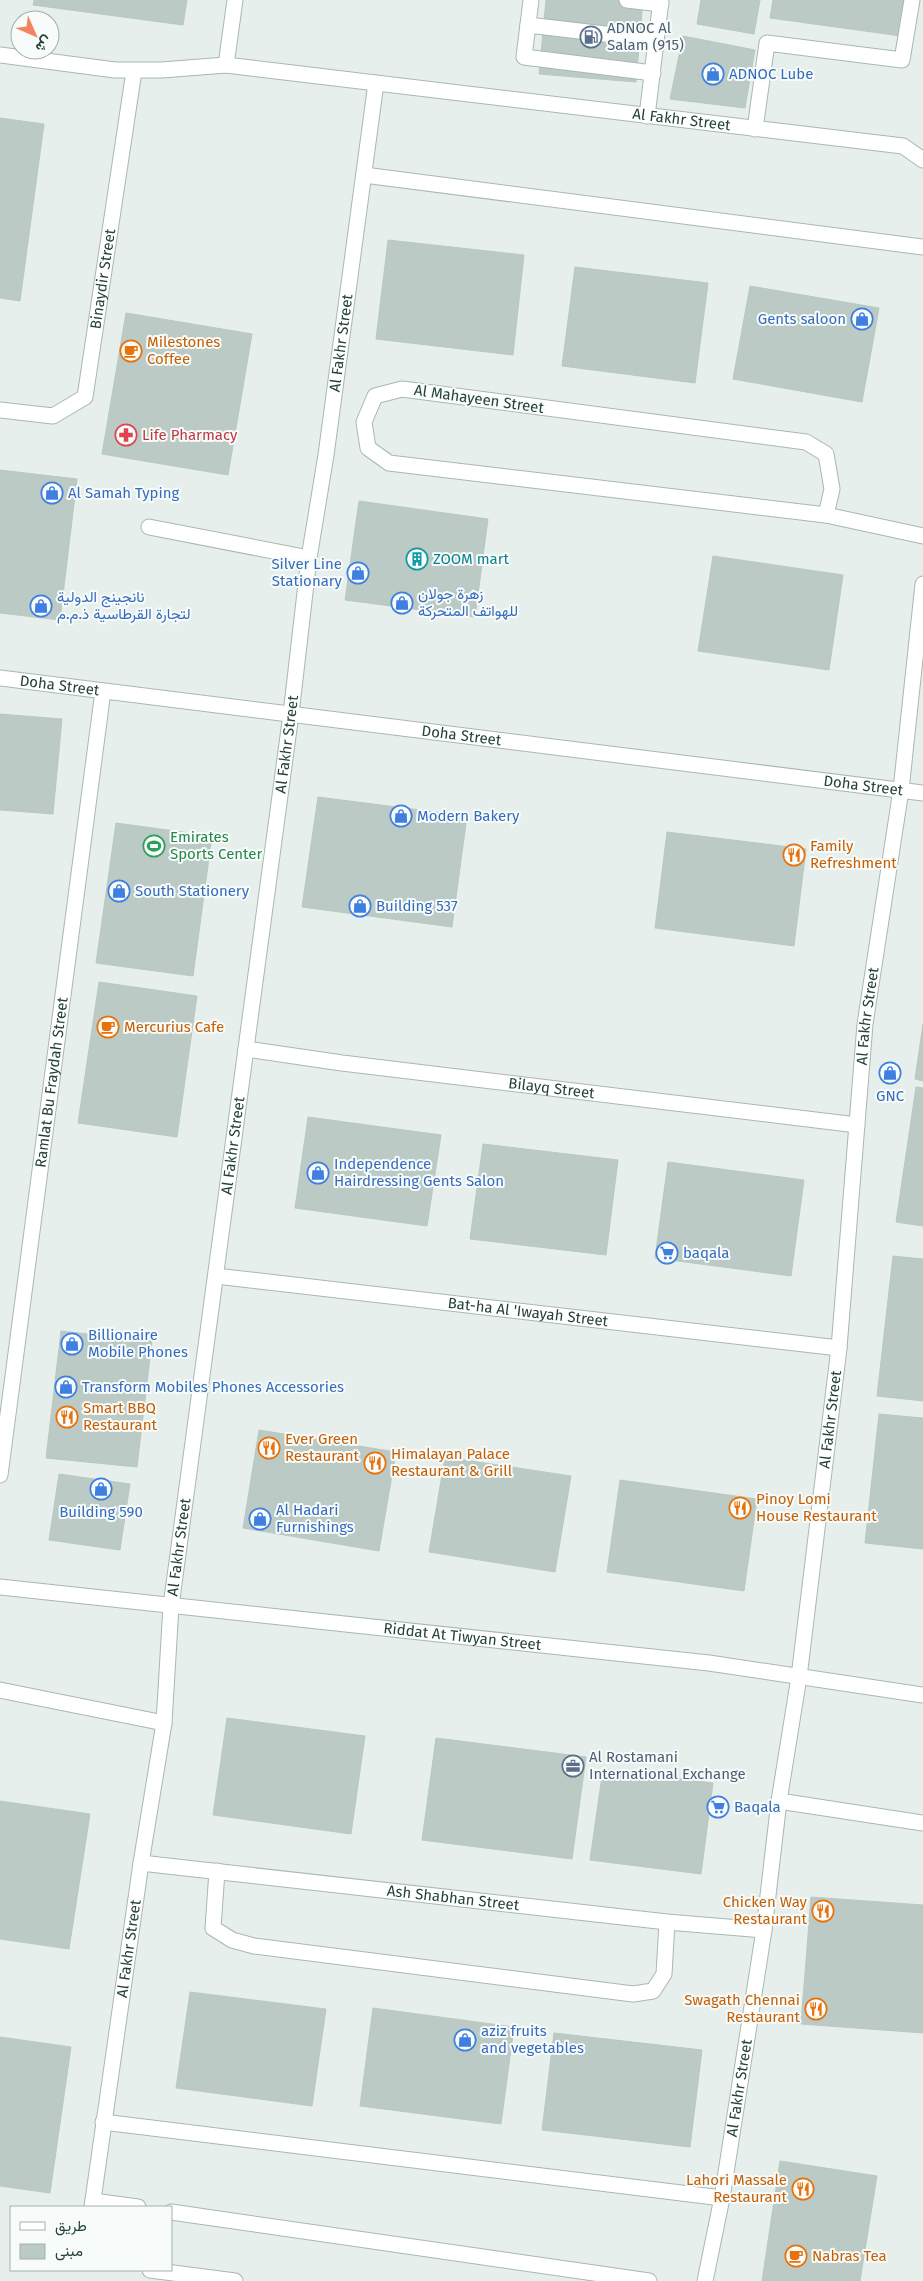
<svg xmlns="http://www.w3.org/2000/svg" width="923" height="2281" viewBox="0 0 923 2281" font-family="'Fira Sans',Vazirmatn,sans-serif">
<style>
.building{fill:#bbcac4;stroke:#b8c9c2}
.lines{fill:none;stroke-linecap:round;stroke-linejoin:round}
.lane-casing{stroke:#a8b8b2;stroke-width:17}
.street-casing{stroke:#a8b8b2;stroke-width:17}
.lane{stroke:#fff;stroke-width:15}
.street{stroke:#fff;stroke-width:15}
.labels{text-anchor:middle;stroke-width:4;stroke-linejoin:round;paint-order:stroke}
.service-label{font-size:15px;fill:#4e5e75;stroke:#f7fbf9;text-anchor:start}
.shop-label{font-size:15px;fill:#366cbe;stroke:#f7fbf9;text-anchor:start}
.street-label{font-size:15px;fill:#24423a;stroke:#f7fbf9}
.food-label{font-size:15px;fill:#c56008;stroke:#f7fbf9;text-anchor:start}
.health-label{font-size:15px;fill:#be3a42;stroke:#f7fbf9;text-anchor:start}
.culture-label{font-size:15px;fill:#0d838f;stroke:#f7fbf9;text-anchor:start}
.leisure-label{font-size:15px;fill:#27864d;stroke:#f7fbf9;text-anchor:start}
</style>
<rect width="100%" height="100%" fill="#e6efeb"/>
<g class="building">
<path d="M34 0H187L183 25 33 5Z"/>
<path d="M546 0H643L636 82 539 74Z"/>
<path d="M701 0H760L754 34 697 24Z"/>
<path d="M773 0H905L901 36 770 18Z"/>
<path d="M683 36 755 50 745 108 670 99Z"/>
<path d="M0 118 44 124 20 301 0 298Z"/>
<path d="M388 240 524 255 513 355 376 339Z"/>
<path d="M575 267 708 283 695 383 562 366Z"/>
<path d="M750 286 879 308 862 402 733 379Z"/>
<path d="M126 313 252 334 228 475 102 454Z"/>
<path d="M0 470 77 479 60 620 0 613Z"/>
<path d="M359 501 488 519 475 617 345 600Z"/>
<path d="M713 556 843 575 829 670 698 651Z"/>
<path d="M0 714 62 719 53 814 0 810Z"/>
<path d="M318 797 467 816 452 927 302 907Z"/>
<path d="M116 823 212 836 193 976 96 963Z"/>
<path d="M667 832 806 849 794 946 655 928Z"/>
<path d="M99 982 197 996 177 1137 78 1123Z"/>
<path d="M923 1024V1081L915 1079Z"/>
<path d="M916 1087 923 1088V1226L896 1222Z"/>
<path d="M308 1117 441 1135 427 1226 295 1208Z"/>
<path d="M483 1144 618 1160 606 1255 470 1239Z"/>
<path d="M668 1162 804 1180 791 1276 655 1258Z"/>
<path d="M893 1256 923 1259V1401L877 1396Z"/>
<path d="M61 1331 152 1341 137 1467 46 1458Z"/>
<path d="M879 1414 923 1418V1549L865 1543Z"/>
<path d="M259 1430 396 1452 379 1551 243 1528Z"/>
<path d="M445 1457 571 1476 555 1572 429 1552Z"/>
<path d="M59 1474 130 1484 120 1550 49 1540Z"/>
<path d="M620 1480 757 1499 744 1591 607 1572Z"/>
<path d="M227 1718 365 1736 351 1834 213 1815Z"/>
<path d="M436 1738 586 1757 572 1859 422 1840Z"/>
<path d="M603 1769 713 1783 701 1874 590 1860Z"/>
<path d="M0 1801 90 1814 69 1949 0 1939Z"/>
<path d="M811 1897 923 1905V2033L801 2024Z"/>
<path d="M190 1992 326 2009 312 2106 176 2088Z"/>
<path d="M373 2008 514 2027 501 2124 360 2106Z"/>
<path d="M554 2033 702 2050 690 2147 542 2130Z"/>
<path d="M0 2037 71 2047 50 2193 0 2186Z"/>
<path d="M780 2161 877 2176 860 2281H762Z"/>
</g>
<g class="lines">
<g class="lane-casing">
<g id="lane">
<path d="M531 0 524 57 653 73"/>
<path d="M627 0 661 4"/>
<path d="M528 25 656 40"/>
<path d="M647 116 661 0"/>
<path d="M755 129 767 43 902 60 912 0"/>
<path d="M364 175 923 247"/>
<path d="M402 389 806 442 826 454 832 489 826 515 389 463 368 448 364 422 375 396Z"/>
<path d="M826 515 923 536"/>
<path d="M149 527 309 558"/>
<path d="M0 1690 164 1723"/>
<path d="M779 1801 923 1823"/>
<path d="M217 1871 213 1928 232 1940 254 1946 633 1994 653 1991 664 1974 667 1922"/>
<path d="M103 2122 722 2198"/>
<path d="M93 2201 138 2207"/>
<path d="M171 2212 649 2281"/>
</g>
</g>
<g class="street-casing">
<g id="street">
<path id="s1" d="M0 55 115 70H162L226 65 903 146 923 160"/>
<path d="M226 65 235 0"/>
<path id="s2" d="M0 410 53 416 85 397 134 71"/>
<path id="s3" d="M0 678 923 793"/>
<path id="s4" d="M246 1049 342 1063 857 1125"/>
<path id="s5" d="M216 1276 839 1348"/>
<path id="s6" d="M0 1475 103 691"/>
<path id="s7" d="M0 1587 709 1663 923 1695"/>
<path id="s8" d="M141 1863 667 1922 764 1930"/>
<path id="s9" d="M92 2207 141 1863 164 1723 171 1606 291 714 309 558 326 455 376 83"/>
<path d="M150 2270 235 2281"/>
<path id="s10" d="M705 2281 722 2198 764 1930 779 1801 799 1677 839 1348 865 1024 901 790 923 584"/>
</g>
</g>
<use href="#lane" class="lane"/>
<use href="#street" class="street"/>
</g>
<defs>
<g id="fuel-ring" transform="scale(1.125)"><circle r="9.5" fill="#f7fbf9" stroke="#5c6f8a" stroke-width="1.5"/><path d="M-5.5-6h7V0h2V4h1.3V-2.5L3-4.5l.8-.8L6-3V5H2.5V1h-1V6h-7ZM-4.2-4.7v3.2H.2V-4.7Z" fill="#5c6f8a"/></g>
<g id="shop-ring" transform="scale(1.125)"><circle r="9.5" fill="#f7fbf9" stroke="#3f7fe0" stroke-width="1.5"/><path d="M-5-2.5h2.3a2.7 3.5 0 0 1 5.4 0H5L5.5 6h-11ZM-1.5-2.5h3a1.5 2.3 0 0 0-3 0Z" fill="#3f7fe0"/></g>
<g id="cafe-ring" transform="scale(1.125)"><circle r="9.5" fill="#f7fbf9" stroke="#e8710a" stroke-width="1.5"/><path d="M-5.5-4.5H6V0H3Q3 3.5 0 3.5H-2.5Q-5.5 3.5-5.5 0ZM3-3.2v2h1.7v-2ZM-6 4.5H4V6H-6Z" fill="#e8710a"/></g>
<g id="pharmacy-ring" transform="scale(1.125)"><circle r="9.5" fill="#f7fbf9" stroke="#e0444e" stroke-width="1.5"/><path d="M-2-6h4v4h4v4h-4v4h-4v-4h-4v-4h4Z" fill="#e0444e"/></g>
<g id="building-ring" transform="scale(1.125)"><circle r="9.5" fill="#f7fbf9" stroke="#0f9aa8" stroke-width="1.5"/><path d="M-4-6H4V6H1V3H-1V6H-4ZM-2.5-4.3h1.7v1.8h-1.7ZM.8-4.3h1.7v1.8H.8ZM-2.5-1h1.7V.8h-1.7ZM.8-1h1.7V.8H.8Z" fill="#0f9aa8"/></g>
<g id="stadium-ring" transform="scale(1.125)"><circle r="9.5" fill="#f7fbf9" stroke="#2e9e5b" stroke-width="1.5"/><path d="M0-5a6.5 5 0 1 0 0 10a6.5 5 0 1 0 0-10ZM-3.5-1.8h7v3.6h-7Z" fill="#2e9e5b"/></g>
<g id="restaurant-ring" transform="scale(1.125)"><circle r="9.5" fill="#f7fbf9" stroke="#e8710a" stroke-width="1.5"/><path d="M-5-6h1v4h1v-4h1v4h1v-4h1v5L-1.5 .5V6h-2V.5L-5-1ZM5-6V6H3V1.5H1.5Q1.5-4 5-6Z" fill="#e8710a"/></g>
<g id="supermarket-ring" transform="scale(1.125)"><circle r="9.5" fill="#f7fbf9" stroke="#3f7fe0" stroke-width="1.5"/><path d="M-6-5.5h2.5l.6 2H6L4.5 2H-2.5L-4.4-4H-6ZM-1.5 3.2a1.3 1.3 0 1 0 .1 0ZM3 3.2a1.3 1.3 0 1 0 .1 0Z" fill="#3f7fe0"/></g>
<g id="office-ring" transform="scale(1.125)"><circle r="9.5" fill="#f7fbf9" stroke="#5c6f8a" stroke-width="1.5"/><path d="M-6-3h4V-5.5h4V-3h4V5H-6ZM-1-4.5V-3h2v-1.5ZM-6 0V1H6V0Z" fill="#5c6f8a"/></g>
</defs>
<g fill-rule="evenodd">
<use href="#fuel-ring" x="591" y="37"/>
<use href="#shop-ring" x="713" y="74"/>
<use href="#shop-ring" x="862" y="319"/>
<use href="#cafe-ring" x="131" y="351"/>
<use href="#pharmacy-ring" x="126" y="435"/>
<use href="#shop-ring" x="52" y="493"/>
<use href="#building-ring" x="417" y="559"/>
<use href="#shop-ring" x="358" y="573"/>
<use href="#shop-ring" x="402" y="603"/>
<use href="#shop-ring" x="41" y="606"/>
<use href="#shop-ring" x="401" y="816"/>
<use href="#stadium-ring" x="154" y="846"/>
<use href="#restaurant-ring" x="794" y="855"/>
<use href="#shop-ring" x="119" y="891"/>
<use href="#shop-ring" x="360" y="906"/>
<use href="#cafe-ring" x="108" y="1027"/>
<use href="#shop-ring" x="890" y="1073"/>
<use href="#shop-ring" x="318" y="1173"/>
<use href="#supermarket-ring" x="667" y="1253"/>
<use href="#shop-ring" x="72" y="1344"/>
<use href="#shop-ring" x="66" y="1387"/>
<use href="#restaurant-ring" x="67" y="1417"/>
<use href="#restaurant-ring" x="269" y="1448"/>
<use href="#restaurant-ring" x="375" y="1463"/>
<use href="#shop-ring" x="101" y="1489"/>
<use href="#restaurant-ring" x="740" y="1508"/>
<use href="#shop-ring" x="260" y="1519"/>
<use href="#office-ring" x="573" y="1766"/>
<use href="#supermarket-ring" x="718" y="1807"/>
<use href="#restaurant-ring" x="823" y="1911"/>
<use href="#restaurant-ring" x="816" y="2009"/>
<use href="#shop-ring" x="465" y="2040"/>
<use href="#restaurant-ring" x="803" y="2189"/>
<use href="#cafe-ring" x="796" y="2256"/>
</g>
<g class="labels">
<g class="service-label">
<text x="607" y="33">ADNOC Al<tspan x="607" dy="17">Salam (915)</tspan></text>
<text x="589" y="1762">Al Rostamani<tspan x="589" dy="17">International Exchange</tspan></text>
</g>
<g class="shop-label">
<text x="729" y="79">ADNOC Lube</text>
<text x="846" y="324" text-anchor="end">Gents saloon</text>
<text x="68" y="498">Al Samah Typing</text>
<text x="342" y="569" text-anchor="end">Silver Line<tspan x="342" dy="17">Stationary</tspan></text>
<text x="418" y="599">زهرة جولان<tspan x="418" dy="17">للهواتف المتحركة</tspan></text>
<text x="57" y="602">نانجينج الدولية<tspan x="57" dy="17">لتجارة القرطاسية ذ.م.م</tspan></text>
<text x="417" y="821">Modern Bakery</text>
<text x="135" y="896">South Stationery</text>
<text x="376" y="911">Building 537</text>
<text x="890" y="1101" text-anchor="middle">GNC</text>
<text x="334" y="1169">Independence<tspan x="334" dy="17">Hairdressing Gents Salon</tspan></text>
<text x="683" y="1258">baqala</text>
<text x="88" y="1340">Billionaire<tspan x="88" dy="17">Mobile Phones</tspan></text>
<text x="82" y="1392">Transform Mobiles Phones Accessories</text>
<text x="276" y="1515">Al Hadari<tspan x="276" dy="17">Furnishings</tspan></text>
<text x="101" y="1517" text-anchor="middle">Building 590</text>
<text x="734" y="1812">Baqala</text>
<text x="481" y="2036">aziz fruits<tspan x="481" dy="17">and vegetables</tspan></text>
</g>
<g class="street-label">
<text dy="5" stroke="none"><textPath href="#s1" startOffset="686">Al Fakhr Street</textPath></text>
<text dy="5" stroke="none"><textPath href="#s2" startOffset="210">Binaydir Street</textPath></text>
<text dy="5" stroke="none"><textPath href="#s9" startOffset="1881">Al Fakhr Street</textPath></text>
<text transform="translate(479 399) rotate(8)" y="5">Al Mahayeen Street</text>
<text dy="5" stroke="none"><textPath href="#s3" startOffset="60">Doha Street</textPath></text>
<text dy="5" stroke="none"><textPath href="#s3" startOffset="465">Doha Street</textPath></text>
<text dy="5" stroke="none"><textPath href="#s9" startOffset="1476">Al Fakhr Street</textPath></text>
<text dy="5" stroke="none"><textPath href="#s3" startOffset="870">Doha Street</textPath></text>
<text dy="5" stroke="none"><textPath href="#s10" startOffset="1276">Al Fakhr Street</textPath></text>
<text dy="5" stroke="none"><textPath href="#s6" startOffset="396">Ramlat Bu Fraydah Street</textPath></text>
<text dy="5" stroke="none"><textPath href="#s4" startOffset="308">Bilayq Street</textPath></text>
<text dy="5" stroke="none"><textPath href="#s9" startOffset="1071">Al Fakhr Street</textPath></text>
<text dy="5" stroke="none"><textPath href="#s5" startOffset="314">Bat-ha Al 'Iwayah Street</textPath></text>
<text dy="5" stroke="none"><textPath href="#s10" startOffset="871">Al Fakhr Street</textPath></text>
<text dy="5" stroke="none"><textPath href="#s9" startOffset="666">Al Fakhr Street</textPath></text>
<text dy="5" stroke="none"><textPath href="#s7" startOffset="465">Riddat At Tiwyan Street</textPath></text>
<text dy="5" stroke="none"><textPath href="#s8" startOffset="314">Ash Shabhan Street</textPath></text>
<text dy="5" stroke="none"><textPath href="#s9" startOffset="261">Al Fakhr Street</textPath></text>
<text dy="5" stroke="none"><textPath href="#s10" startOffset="196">Al Fakhr Street</textPath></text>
</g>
<g class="food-label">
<text x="147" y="347">Milestones<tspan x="147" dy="17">Coffee</tspan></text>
<text x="810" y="851">Family<tspan x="810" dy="17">Refreshment</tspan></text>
<text x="124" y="1032">Mercurius Cafe</text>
<text x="83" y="1413">Smart BBQ<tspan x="83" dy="17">Restaurant</tspan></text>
<text x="285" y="1444">Ever Green<tspan x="285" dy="17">Restaurant</tspan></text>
<text x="391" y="1459">Himalayan Palace<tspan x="391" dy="17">Restaurant &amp; Grill</tspan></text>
<text x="756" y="1504">Pinoy Lomi<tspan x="756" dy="17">House Restaurant</tspan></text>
<text x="807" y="1907" text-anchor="end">Chicken Way<tspan x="807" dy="17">Restaurant</tspan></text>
<text x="800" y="2005" text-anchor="end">Swagath Chennai<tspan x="800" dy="17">Restaurant</tspan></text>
<text x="787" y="2185" text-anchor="end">Lahori Massale<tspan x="787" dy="17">Restaurant</tspan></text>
<text x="812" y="2261">Nabras Tea</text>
</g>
<g class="health-label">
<text x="142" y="440">Life Pharmacy</text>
</g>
<g class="culture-label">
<text x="433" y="564">ZOOM mart</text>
</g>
<g class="leisure-label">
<text x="170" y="842">Emirates<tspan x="170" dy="17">Sports Center</tspan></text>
</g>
</g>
<rect x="10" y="2206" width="162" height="65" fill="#f7fbf9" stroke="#a3b1ad"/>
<rect x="20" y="2222" width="25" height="8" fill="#ffffff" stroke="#a3b1ad"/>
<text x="55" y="2231" font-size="15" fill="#24423a">طريق</text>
<rect x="20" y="2244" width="25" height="15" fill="#bbcac4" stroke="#a3b1ad"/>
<text x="55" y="2256" font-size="15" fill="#24423a">مبنى</text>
<g transform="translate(35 35) rotate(135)"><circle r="24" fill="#f7fbf9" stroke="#a3b1ad"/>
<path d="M0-4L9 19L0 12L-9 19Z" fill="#f4845f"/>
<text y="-8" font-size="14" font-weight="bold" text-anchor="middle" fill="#24423a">ش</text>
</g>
</svg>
